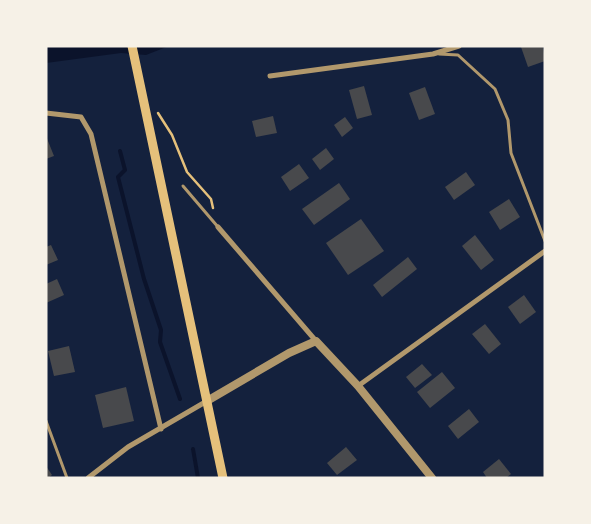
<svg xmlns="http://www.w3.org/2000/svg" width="591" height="524" viewBox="0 0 591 524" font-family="'Fira Sans Condensed',sans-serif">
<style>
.water{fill:#0b132b}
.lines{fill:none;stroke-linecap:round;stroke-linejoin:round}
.stream{stroke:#0b132b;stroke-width:4}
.building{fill:#48494c}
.path{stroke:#e5c07b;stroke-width:2.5}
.service{stroke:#b1986c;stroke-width:3}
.minor{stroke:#b1986c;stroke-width:5}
.tertiary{stroke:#b1986c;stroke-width:8}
.secondary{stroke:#e5c07b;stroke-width:9}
</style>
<rect width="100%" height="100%" fill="#14213d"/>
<path class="water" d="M46 46H169L146 55 121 53 46 63Z"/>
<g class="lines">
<g class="stream">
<path d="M120 151 125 170 118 177 144 279 161 330 160 342 180 399"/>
<path d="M193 449 198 478"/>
</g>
</g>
<g class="building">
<path d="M525 46H543L545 61 528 67 521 47Z"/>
<path d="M364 86 372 115 357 119 349 90Z"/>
<path d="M425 87 435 114 419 120 409 93Z"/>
<path d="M273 116 277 133 256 137 252 121Z"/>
<path d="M345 117 353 128 342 137 334 125Z"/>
<path d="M46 136 54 156 46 159Z"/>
<path d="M326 148 334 159 320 170 312 159Z"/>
<path d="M299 164 309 178 290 191 281 177Z"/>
<path d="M466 172 475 185 454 200 445 187Z"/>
<path d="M339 183 350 199 314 225 302 209Z"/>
<path d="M509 199 520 217 500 230 489 212Z"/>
<path d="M361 219 384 251 348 275 326 243Z"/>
<path d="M475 235 494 260 481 270 462 246Z"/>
<path d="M51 245 58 260 46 265V247Z"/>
<path d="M408 257 417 269 382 297 373 285Z"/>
<path d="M57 279 64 295 46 303V284Z"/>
<path d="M524 295 536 312 520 324 508 307Z"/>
<path d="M485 324 501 344 489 354 472 334Z"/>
<path d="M69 346 75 372 54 376 48 351Z"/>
<path d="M422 364 432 375 415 388 406 377Z"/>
<path d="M442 372 455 388 430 408 417 392Z"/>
<path d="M126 387 134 421 103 428 95 395Z"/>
<path d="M469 409 479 422 458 439 448 426Z"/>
<path d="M346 447 357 460 337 475 327 463Z"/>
<path d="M499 459 511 474 506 478H487L483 472Z"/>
<path d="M46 466 52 475 48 478H46Z"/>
</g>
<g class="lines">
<path class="path" d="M158 113 172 135 187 172 211 199 213 208"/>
<g class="service">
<path d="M439 54 458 55 495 89 508 120 511 153 545 241"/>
<path d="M183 186 218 227"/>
<path d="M46 421 67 478"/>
</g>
<g class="minor">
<path d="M270 76 433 54 459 46"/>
<path d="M46 113 81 117 91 134 161 429"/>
<path d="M218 227 316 341"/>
<path d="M358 386 545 251"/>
<path d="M88 478 128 447 207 401"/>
</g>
<path class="tertiary" d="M207 401 289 353 316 341 358 386 432 478"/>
<path class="secondary" d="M132 46 223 478"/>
</g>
<rect width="591" height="524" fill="none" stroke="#f6f1e7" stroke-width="95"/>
</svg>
